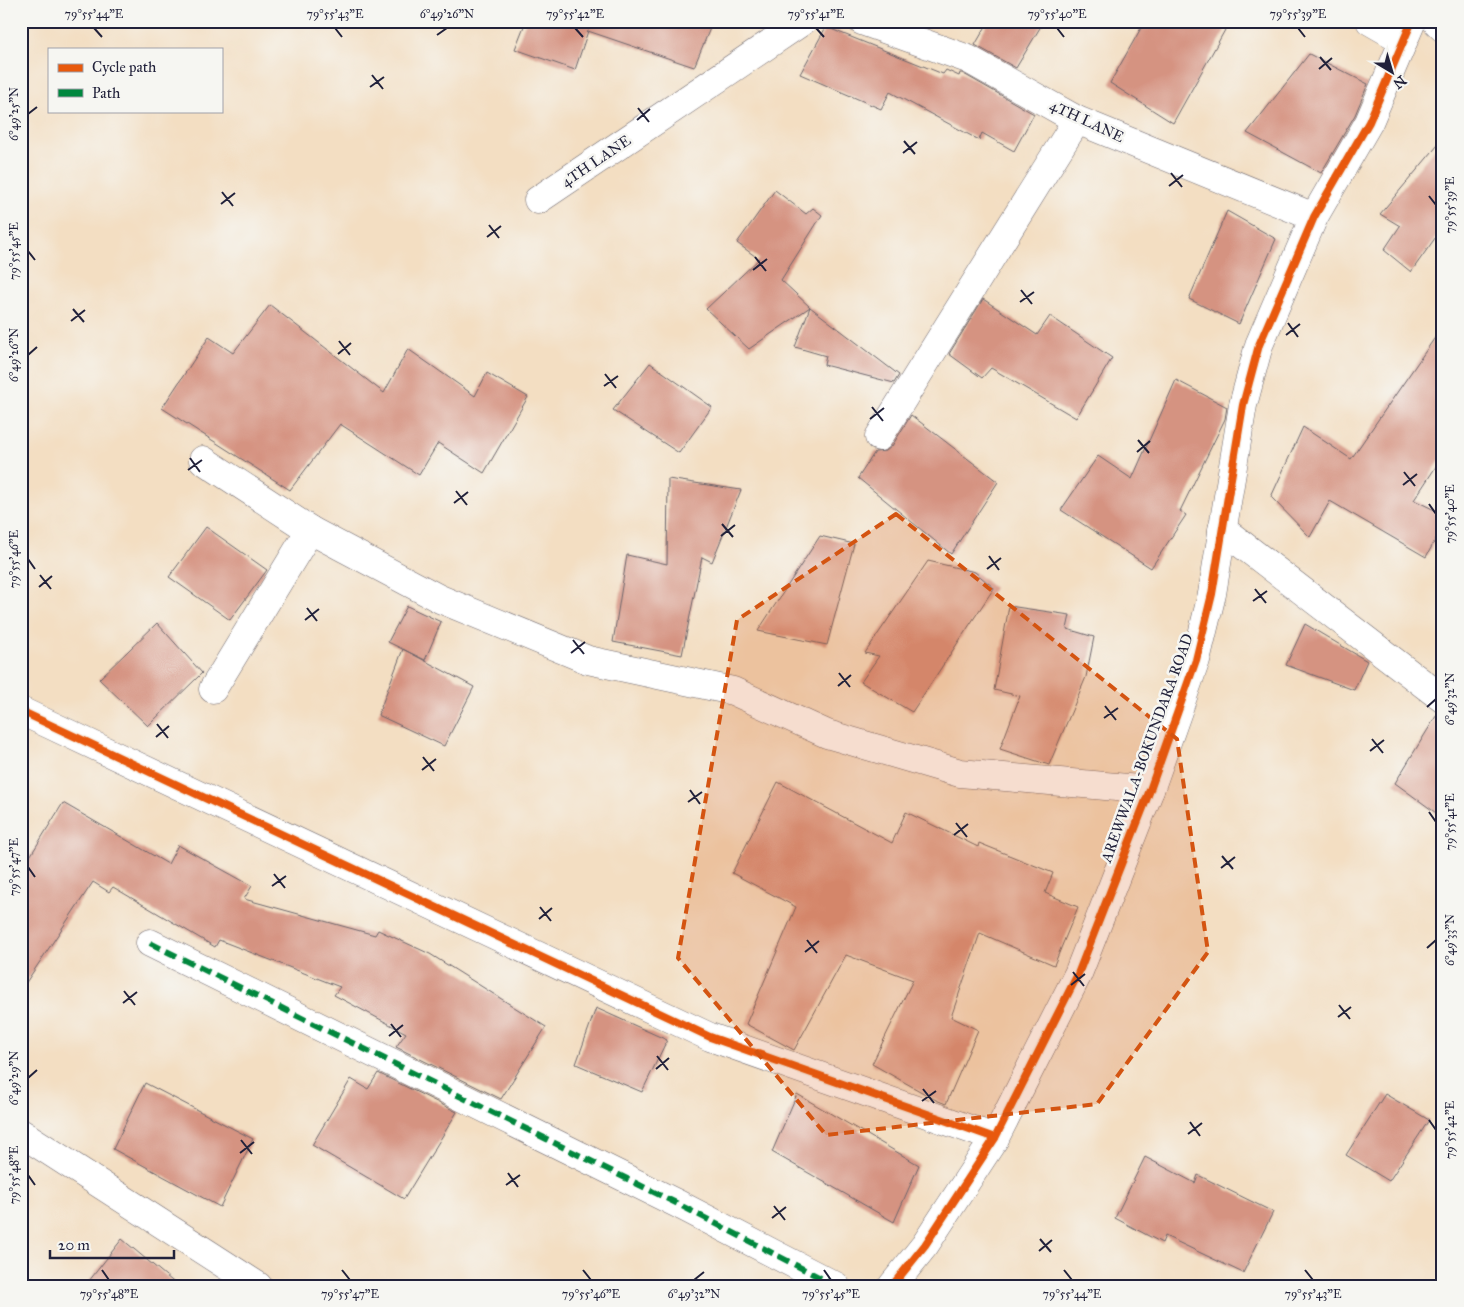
<svg xmlns="http://www.w3.org/2000/svg" width="1464" height="1307" viewBox="0 0 1464 1307" font-family="'IM FELL Great Primer',serif">
<style>
.building{fill:#d59381}
.lines{fill:none;stroke-linecap:round;stroke-linejoin:round}
.minor-casing{stroke:#6b646a;stroke-width:29}
.minor{stroke:#fff;stroke-width:28}
.quiet{stroke:#00873e;stroke-width:6;stroke-dasharray:12 6;stroke-linecap:butt}
.cycleway-casing{stroke:#f6f6f2;stroke-width:11}
.cycleway{stroke:#e8590c;stroke-width:8}
.marked{fill:#d45411;fill-opacity:0.2;stroke:#d45411;stroke-width:4;stroke-dasharray:10 6;stroke-linejoin:round}
.ticks{fill:none;stroke:#22223b;stroke-width:2}
.labels{text-anchor:middle;stroke-width:5;stroke-linejoin:round;paint-order:stroke}
.street-label{font-size:15px;fill:#22223b;stroke:#f6f6f2}
.neatline{fill:none;stroke:#22223b;stroke-width:2}
.ticks-label{font-size:12px;text-anchor:middle;fill:#22223b}
</style>
<rect width="100%" height="100%" fill="#f6f6f2"/>
<filter id="ink" filterUnits="userSpaceOnUse"><feTurbulence type="fractalNoise" baseFrequency=".02" numOctaves="2"/><feDisplacementMap in="SourceGraphic" scale="10" xChannelSelector="R" yChannelSelector="G"/><feConvolveMatrix kernelMatrix="1 2 1 2 8 2 1 2 1" color-interpolation-filters="sRGB"/></filter>
<filter id="wash" filterUnits="userSpaceOnUse"><feTurbulence type="fractalNoise" baseFrequency=".0096" numOctaves="4" result="noise"/><feDisplacementMap in="SourceGraphic" scale="20" xChannelSelector="R" yChannelSelector="G"/><feGaussianBlur stdDeviation="1.12" result="paint"/><feColorMatrix in="noise" values="0 0 0 0 0 0 0 0 0 0 0 0 0 0 0 0 0 1.4 0 .05"/><feComposite in="paint" operator="in"/></filter>
<g filter="url(#wash)">
<rect width="100%" height="100%" fill="#f3dec2"/>
<g id="blocks">
<g class="building">
<path d="M526 21H713L694 67 588 31 575 70 515 49Z"/>
<path d="M989 21H1044L1016 68 975 45Z"/>
<path d="M1145 21H1230L1173 123 1110 83Z"/>
<path d="M826 27 943 74 946 70 959 76 960 73H962L1034 114 1014 151 982 133 979 140 890 92 881 109 800 74Z"/>
<path d="M1309 54 1368 84 1355 115 1321 173 1247 133Z"/>
<path d="M1443 139V227L1411 272 1384 250 1400 226 1380 214Z"/>
<path d="M775 190 806 214 813 208 822 215 781 280 810 307 749 349 706 309 759 259 737 243Z"/>
<path d="M1227 211 1276 239 1239 324 1189 299Z"/>
<path d="M983 299 1037 335 1050 316 1112 358 1076 418 991 368 982 378 949 354Z"/>
<path d="M270 305 384 393 408 349 475 396 487 373 528 397 484 473 438 443 419 475 340 424 290 490 162 408 209 337 233 353Z"/>
<path d="M810 307 899 375 894 383 824 365 826 356 795 347Z"/>
<path d="M1443 326V456L1414 500 1443 514V526L1426 557 1330 501 1310 537 1271 497 1303 427 1351 459Z"/>
<path d="M650 363 712 407 679 453 613 410Z"/>
<path d="M1176 380 1227 407 1225 419 1180 511 1186 515 1151 568 1061 510 1098 456 1132 479Z"/>
<path d="M911 415 998 482 951 554 858 478 875 452 886 451 892 446Z"/>
<path d="M668 479 741 490 712 562 702 557 682 655 613 642 627 555 667 564Z"/>
<path d="M206 527 267 570 230 620 169 577Z"/>
<path d="M820 536 854 544 827 645 758 631Z"/>
<path d="M928 561 975 572 994 588 912 712 861 682 879 656 865 653Z"/>
<path d="M407 606 441 622 425 660 388 642Z"/>
<path d="M1009 606 1070 615 1067 629 1094 637 1086 677 1049 765 1000 749 1020 696 994 690Z"/>
<path d="M157 623 202 673 148 726 99 679Z"/>
<path d="M1305 624 1367 661 1354 690 1286 665Z"/>
<path d="M403 649 474 687 444 746 378 715Z"/>
<path d="M1438 713 1443 714V818L1395 783Z"/>
<path d="M778 782 892 843 906 812 978 847 979 843 1053 873 1045 893 1078 907 1054 965 980 933 951 1017 978 1030 946 1104 936 1100 872 1064 913 980 846 955 794 1050 746 1024 796 907 732 873Z"/>
<path d="M63 803 168 864 178 845 252 886 244 899 375 935 378 930 430 954 546 1027 501 1099 396 1047 406 1033 334 995 340 987 219 940 215 947 113 887 109 892 93 882 21 990V871Z"/>
<path d="M596 1008 667 1040 642 1092 576 1064Z"/>
<path d="M378 1073 457 1112 404 1199 312 1145 351 1079 368 1089Z"/>
<path d="M145 1083 253 1139 220 1207 113 1149Z"/>
<path d="M797 1094 919 1165 894 1222 772 1152Z"/>
<path d="M1385 1094 1429 1120 1389 1181 1346 1155Z"/>
<path d="M1145 1157 1195 1183 1198 1175 1273 1212 1243 1273 1165 1236 1162 1243 1115 1218Z"/>
<path d="M122 1239 178 1286H85Z"/>
</g>
</g>
</g>
<g filter="url(#ink)">
<use href="#blocks" fill-opacity="0" stroke="#6b646a" stroke-width="1"/>
<g class="lines">
<g class="minor-casing">
<g id="minor">
<path d="M862 21 968 59 1077 120 1314 217"/>
<path d="M1370 21 1403 40"/>
<path d="M1436 21 1443 28"/>
<path d="M538 200 803 21"/>
<path d="M879 437 1077 120"/>
<path d="M203 460 310 530 440 599 588 660 733 691 827 734 960 773 1150 790"/>
<path d="M1222 529 1443 699"/>
<path d="M213 689 310 530"/>
<path d="M21 711 710 1037 995 1138"/>
<path d="M150 943 678 1204 836 1286"/>
<path d="M21 1133 258 1286"/>
<path d="M892 1286 925 1245 995 1138 1078 974 1150 790 1196 660 1212 594 1243 405 1259 345 1314 217 1369 122 1412 21"/>
</g>
</g>
<use href="#minor" class="minor"/>
<path class="quiet" d="M150 943 678 1204 836 1286"/>
<g class="cycleway-casing">
<g id="cycleway">
<path d="M21 711 710 1037 995 1138"/>
<path d="M892 1286 925 1245 995 1138 1078 974 1150 790 1196 660 1212 594 1243 405 1259 345 1314 217 1369 122 1412 21"/>
</g>
</g>
<use href="#cycleway" class="cycleway"/>
</g>
</g>
<path class="marked" d="M896 514 1177 739 1208 952 1097 1104 826 1135 678 958 737 620Z"/>
<path class="ticks" d="M94 28 102 37M335 28 342 37M575 28 583 37M816 28 824 37M1057 28 1064 37M1298 28 1305 37M437 35 447 28M1320 57 1331 70M1319 69 1332 58M372 75 383 89M370 87 384 77M638 108 649 122M28 114 37 107M637 120 650 109M904 141 915 154M903 153 917 142M1171 173 1182 187M1169 186 1183 175M222 192 233 206M1429 196 1436 205M221 204 235 193M489 225 499 238M487 237 501 226M28 251 35 260M755 257 766 271M753 270 767 259M1021 290 1032 304M1020 302 1034 292M73 309 84 322M71 321 85 310M1288 323 1298 337M1286 335 1300 324M339 341 350 355M338 354 351 343M28 355 37 347M605 374 616 388M604 386 618 376M872 407 883 421M870 419 884 408M1138 440 1149 453M1137 452 1150 441M190 458 200 472M188 470 202 460M1404 472 1415 486M1403 485 1417 474M456 491 467 505M454 503 468 492M1429 504 1436 514M722 524 733 537M721 536 735 525M989 556 999 570M28 559 35 569M987 569 1001 558M40 575 51 589M39 587 52 576M1255 589 1266 603M1253 601 1267 591M307 608 317 621M305 620 319 609M573 640 584 654M571 653 585 642M839 673 850 687M838 686 851 675M1105 706 1116 720M1427 707 1436 699M1104 718 1118 708M157 724 168 738M156 737 169 726M1372 739 1383 753M1370 751 1384 740M423 757 434 771M422 770 436 759M690 790 700 804M688 802 702 792M1429 812 1436 822M956 823 967 837M954 835 968 824M1222 856 1233 869M28 867 35 877M1221 868 1235 857M274 874 285 888M272 886 286 876M540 907 551 921M539 919 552 908M807 940 817 953M1427 948 1436 940M805 952 819 941M1073 972 1084 986M1071 985 1085 974M124 991 135 1005M123 1003 137 992M1339 1005 1350 1019M1338 1017 1351 1007M391 1024 401 1037M389 1036 403 1025M657 1056 668 1070M656 1069 669 1058M28 1078 37 1070M923 1089 934 1103M922 1101 936 1091M1429 1120 1436 1130M1190 1122 1200 1136M1188 1134 1202 1123M241 1140 252 1154M240 1153 254 1142M508 1173 518 1187M28 1175 35 1185M506 1185 520 1175M774 1206 785 1220M772 1218 786 1207M1040 1239 1051 1252M1039 1251 1052 1240M102 1270 109 1280M342 1270 350 1280M583 1270 591 1280M824 1270 831 1280M1064 1270 1072 1280M1305 1270 1313 1280M694 1280 704 1272"/>
<g class="labels">
<g class="street-label">
<text transform="translate(1087 121) rotate(25)" y="5">4TH LANE</text>
<text transform="translate(596 161) rotate(-34)" y="5">4TH LANE</text>
<text transform="translate(1147 748) rotate(-70)" y="5">AREWWALA-BOKUNDARA ROAD</text>
</g>
</g>
<rect width="1464" height="1307" fill="none" stroke="#f6f6f2" stroke-width="55"/>
<rect x="48" y="48" width="175" height="65" fill="#f6f6f2" stroke="#a1a1a9"/>
<rect x="58" y="64" width="25" height="8" fill="#e8590c" stroke="#a1a1a9"/>
<text x="92" y="72" font-size="15" fill="#22223b">Cycle path</text>
<rect x="58" y="89" width="25" height="8" fill="#00873e" stroke="#a1a1a9"/>
<text x="92" y="98" font-size="15" fill="#22223b">Path</text>
<g transform="translate(1392 72) rotate(142)" stroke="#f6f6f2" stroke-width="4" paint-order="stroke">
<path d="M0-4L9 19L0 12L-9 19Z" fill="#22223b"/>
<text y="-8" font-size="14" font-weight="bold" text-anchor="middle" fill="#22223b">N</text>
</g>
<path d="M50 1250v8h124v-8" fill="none" stroke="#22223b" stroke-width="2.5"/>
<text x="58" y="1250" font-size="15" fill="#22223b" stroke="#f6f6f2" stroke-width="4" paint-order="stroke">20 m</text>
<rect x="28" y="28" width="1408" height="1252" class="neatline"/>
<g class="ticks-label">
<text x="94" y="18">79°55'44"E</text>
<text x="335" y="18">79°55'43"E</text>
<text x="447" y="18">6°49'26"N</text>
<text x="575" y="18">79°55'42"E</text>
<text x="816" y="18">79°55'41"E</text>
<text x="1057" y="18">79°55'40"E</text>
<text x="1298" y="18">79°55'39"E</text>
<text transform="translate(14 114) rotate(-90)" y="4">6°49'25"N</text>
<text transform="translate(1450 205) rotate(-90)" y="4">79°55'39"E</text>
<text transform="translate(14 251) rotate(-90)" y="4">79°55'45"E</text>
<text transform="translate(14 355) rotate(-90)" y="4">6°49'26"N</text>
<text transform="translate(1450 514) rotate(-90)" y="4">79°55'40"E</text>
<text transform="translate(14 559) rotate(-90)" y="4">79°55'46"E</text>
<text transform="translate(1450 699) rotate(-90)" y="4">6°49'32"N</text>
<text transform="translate(1450 822) rotate(-90)" y="4">79°55'41"E</text>
<text transform="translate(14 867) rotate(-90)" y="4">79°55'47"E</text>
<text transform="translate(1450 940) rotate(-90)" y="4">6°49'33"N</text>
<text transform="translate(14 1078) rotate(-90)" y="4">6°49'29"N</text>
<text transform="translate(1450 1130) rotate(-90)" y="4">79°55'42"E</text>
<text transform="translate(14 1175) rotate(-90)" y="4">79°55'48"E</text>
<text x="109" y="1298">79°55'48"E</text>
<text x="350" y="1298">79°55'47"E</text>
<text x="591" y="1298">79°55'46"E</text>
<text x="694" y="1298">6°49'32"N</text>
<text x="831" y="1298">79°55'45"E</text>
<text x="1072" y="1298">79°55'44"E</text>
<text x="1313" y="1298">79°55'43"E</text>
</g>
</svg>
